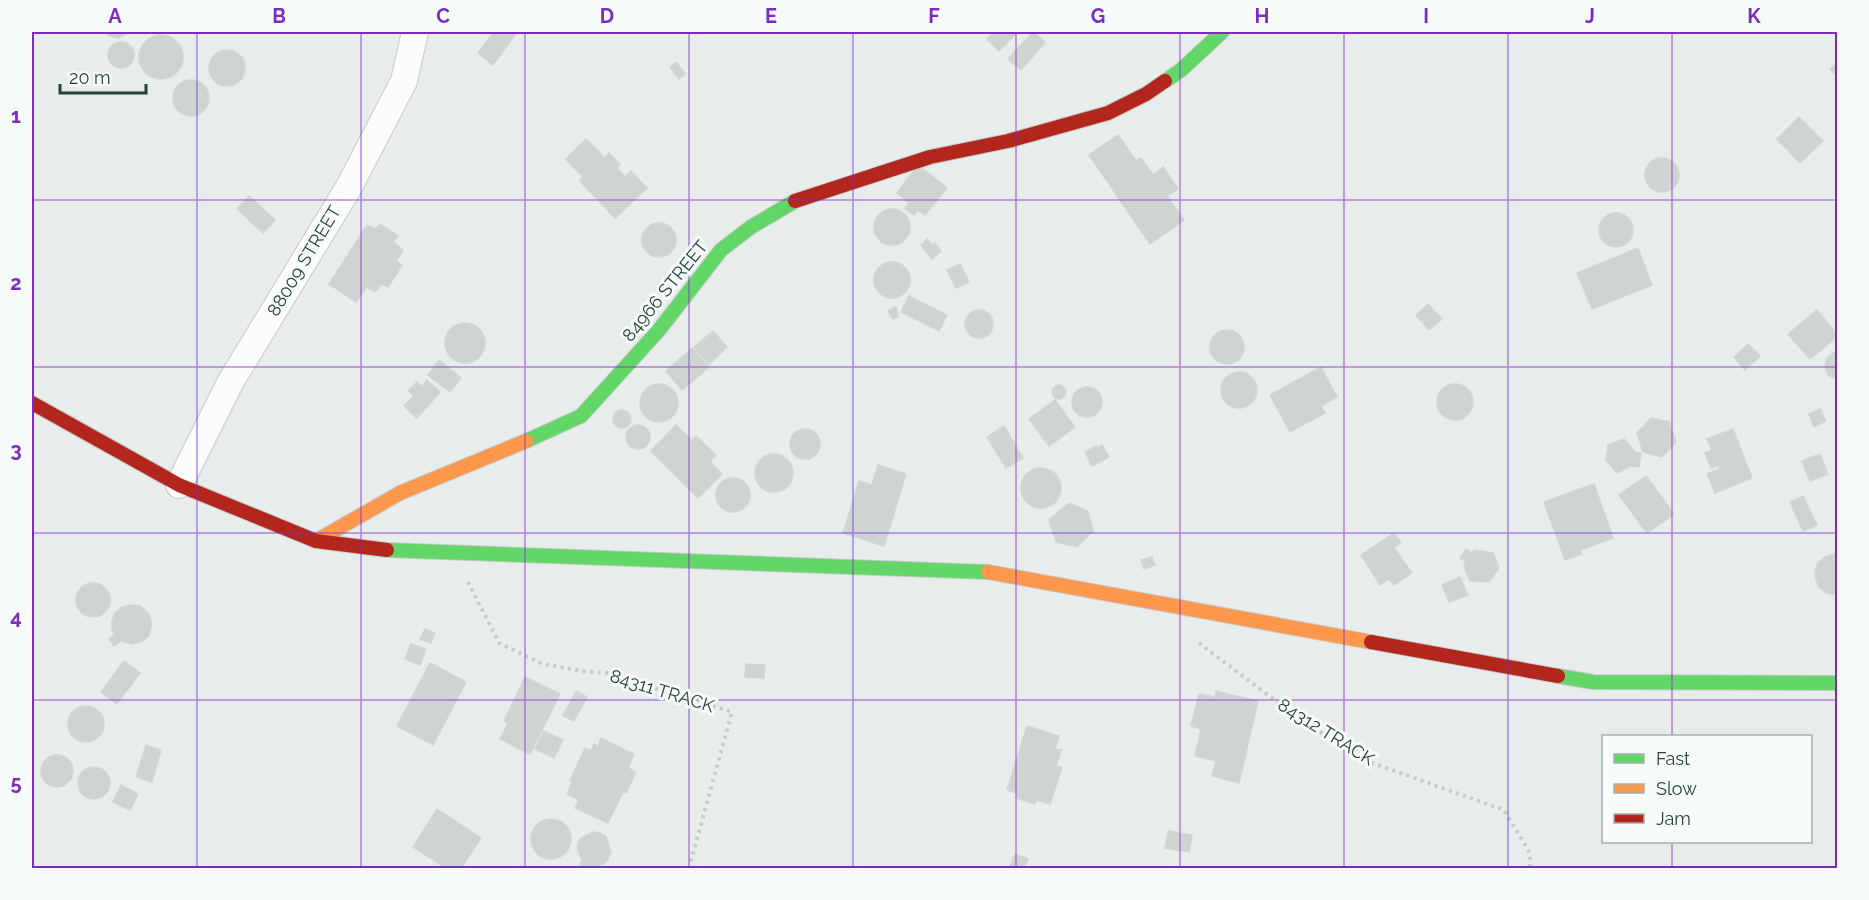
<svg xmlns="http://www.w3.org/2000/svg" width="1869" height="900" viewBox="0 0 1869 900" font-family="Raleway,sans-serif">
<style>
.building{fill:#cfd4d2;stroke:#d1d6d4;stroke-width:1.5}
.lines{fill:none;stroke-linecap:round;stroke-linejoin:round}
.street-casing{stroke:#c5cac8;stroke-width:28}
.fast-casing{stroke:#c3cbc8;stroke-width:16}
.slow-casing{stroke:#c3cbc8;stroke-width:16}
.jam-casing{stroke:#c3cbc8;stroke-width:16}
.path{stroke:#c3ccca;stroke-width:4;stroke-dasharray:3 4.5;stroke-linecap:butt}
.street{stroke:#fcfcfc;stroke-width:26}
.fast{stroke:#63d668;stroke-width:14}
.slow{stroke:#ff974d;stroke-width:14}
.jam{stroke:#b3261e;stroke-width:14}
.grid{fill:none;stroke:#7b2cbf;stroke-width:1.5;stroke-opacity:0.55}
.labels{text-anchor:middle;stroke-width:6;stroke-linejoin:round;paint-order:stroke}
.street-label{font-size:18px;fill:#24423a;stroke:#f7fbf9}
.neatline{fill:none;stroke:#7b2cbf;stroke-width:2}
.grid-label{font-size:20px;text-anchor:middle;font-weight:bold;fill:#7b2cbf}
</style>
<rect width="100%" height="100%" fill="#e8edeb"/>
<g class="building">
<path d="M106 32H128L119 38 110 36Z"/>
<path d="M494 32H517L493 65 478 53Z"/>
<path d="M994 32H1018L999 51 987 39Z"/>
<path d="M1033 32 1045 42 1021 70 1008 59Z"/>
<circle cx="161" cy="57" r="22"/>
<circle cx="121" cy="55" r="13"/>
<circle cx="227" cy="68" r="18"/>
<path d="M676 62 685 74 679 79 670 67Z"/>
<path d="M1838 62V78L1830 69Z"/>
<circle cx="191" cy="98" r="18"/>
<path d="M1799 117 1823 141 1800 163 1777 139Z"/>
<path d="M1118 135 1136 161 1141 158 1153 175 1163 167 1178 189 1167 196 1184 220 1150 244 1089 155Z"/>
<path d="M586 139 605 158 609 153 620 165 617 168 625 177 631 171 647 188 615 218 580 181 583 177 566 159Z"/>
<circle cx="1662" cy="175" r="17"/>
<path d="M918 165 947 188 925 215 918 210 914 215 905 208 909 203 897 193Z"/>
<path d="M249 196 275 220 263 233 237 209Z"/>
<circle cx="892" cy="227" r="18"/>
<circle cx="1616" cy="230" r="17"/>
<circle cx="659" cy="240" r="17"/>
<path d="M380 224 398 236 393 242 403 250 396 261 402 265 388 287 382 284 375 292 367 287 356 302 329 284 367 225 376 229Z"/>
<path d="M927 239 933 246 935 243 941 251 932 259 921 245Z"/>
<path d="M1638 248 1652 285 1592 309 1577 273Z"/>
<circle cx="892" cy="280" r="18"/>
<path d="M960 264 969 282 956 288 947 270Z"/>
<path d="M909 296 947 315 939 331 901 312Z"/>
<path d="M1428 304 1442 319 1429 330 1416 315Z"/>
<path d="M896 307 899 316 893 319 888 311Z"/>
<path d="M1817 310 1838 336 1810 359 1788 334Z"/>
<circle cx="979" cy="324" r="14"/>
<circle cx="465" cy="343" r="20"/>
<circle cx="1227" cy="347" r="17"/>
<path d="M713 331 727 347 709 364 694 347Z"/>
<path d="M1748 344 1760 356 1745 370 1734 357Z"/>
<path d="M692 348 709 367 682 390 666 371Z"/>
<path d="M1834 352H1838V380L1828 375 1825 367 1827 358Z"/>
<path d="M439 360 461 378 450 392 428 375Z"/>
<path d="M1321 367 1337 397 1321 406 1325 413 1290 432 1270 395Z"/>
<circle cx="1239" cy="390" r="18"/>
<path d="M427 380 440 392 417 418 404 406 414 396 408 391 417 382 422 387Z"/>
<circle cx="659" cy="403" r="19"/>
<circle cx="1455" cy="402" r="18"/>
<circle cx="1059" cy="392" r="7"/>
<circle cx="1087" cy="402" r="15"/>
<path d="M1055 400 1075 427 1049 446 1029 419Z"/>
<path d="M1820 409 1826 421 1814 427 1809 414Z"/>
<circle cx="622" cy="419" r="9"/>
<path d="M1651 418 1669 422 1676 442 1662 457 1643 452 1637 433Z"/>
<path d="M676 425 692 441 696 436 716 455 710 462 722 474 698 498 651 451Z"/>
<circle cx="638" cy="437" r="12"/>
<path d="M1004 426 1023 458 1006 468 987 437Z"/>
<path d="M1733 429 1752 478 1715 493 1707 474 1720 469 1718 465 1711 468 1705 453 1712 450 1707 439Z"/>
<circle cx="805" cy="444" r="15"/>
<path d="M1624 439 1635 452 1641 453 1639 467 1631 466 1617 473 1606 460 1608 445Z"/>
<path d="M1102 445 1109 457 1092 466 1085 452 1096 446 1097 448Z"/>
<path d="M1820 454 1828 474 1810 481 1802 461Z"/>
<circle cx="774" cy="473" r="19"/>
<path d="M878 465 906 474 884 546 843 533 859 481 872 485Z"/>
<circle cx="1041" cy="488" r="20"/>
<path d="M1646 476 1674 514 1647 533 1619 495Z"/>
<circle cx="733" cy="495" r="17"/>
<path d="M1594 484 1613 538 1580 550 1582 554 1565 560 1544 502Z"/>
<path d="M1803 496 1817 525 1803 531 1790 502Z"/>
<path d="M1069 503 1088 511 1093 531 1077 547 1056 542 1049 520Z"/>
<path d="M1394 533 1401 543 1394 548 1412 573 1394 585 1389 579 1380 585 1361 555Z"/>
<path d="M1466 549 1472 553 1474 550 1493 553 1499 568 1489 582 1470 581 1464 566 1466 562 1460 558Z"/>
<path d="M1834 554H1838L1836 595 1827 593 1820 588 1816 580 1815 571 1818 563 1825 557Z"/>
<path d="M1152 557 1155 565 1144 569 1141 560Z"/>
<path d="M1460 577 1468 595 1449 602 1442 585Z"/>
<circle cx="93" cy="600" r="17"/>
<path d="M131 605 140 606 147 612 151 620V628L148 637 141 642 132 644 121 641 114 646 109 639 115 634 112 630V621L115 613 122 607Z"/>
<path d="M425 629 435 633 431 643 420 639Z"/>
<path d="M411 644 426 649 420 665 405 659Z"/>
<path d="M124 661 140 673 117 704 101 692Z"/>
<path d="M430 663 466 682 433 745 397 726Z"/>
<path d="M746 664 765 665 764 678 745 677Z"/>
<path d="M525 677 560 694 530 754 500 739 508 723 504 721Z"/>
<path d="M576 691 587 697 574 721 563 716Z"/>
<path d="M1216 691 1258 701 1239 783 1212 776 1216 761 1195 756 1201 729 1191 726 1199 694 1215 697Z"/>
<circle cx="86" cy="724" r="18"/>
<path d="M1027 726 1059 736 1055 749 1061 750 1056 766 1062 767 1050 804 1036 800 1035 804 1016 798 1017 793 1007 790Z"/>
<path d="M544 731 563 740 554 758 535 749Z"/>
<path d="M601 738 634 754 628 768 636 772 626 793 623 792 608 823 575 808 579 800 567 794 572 782 570 781 585 748 591 751 594 744 598 746Z"/>
<path d="M146 745 161 750 152 782 136 777Z"/>
<circle cx="57" cy="771" r="16"/>
<circle cx="94" cy="783" r="16"/>
<path d="M121 785 138 794 130 810 113 802Z"/>
<path d="M437 809 481 838 461 868H446L413 847Z"/>
<circle cx="551" cy="839" r="20"/>
<path d="M1168 831 1192 835 1189 852 1165 848Z"/>
<path d="M592 832 600 833 606 837 611 852 608 859 603 864 594 866 593 868H579L582 861 577 847 580 839Z"/>
<path d="M1015 854 1028 859 1024 868 1010 867Z"/>
</g>
<g class="lines">
<g class="street-casing">
<path id="street" d="M179 485 231 381 349 187 404 81 415 32"/>
</g>
<g class="fast-casing">
<g id="fast">
<path d="M1165 81 1181 70 1222 32"/>
<path d="M526 441 581 416 659 330 721 250 751 227 795 201"/>
<path d="M387 550 988 572"/>
<path d="M1558 676 1593 682 1838 683"/>
</g>
</g>
<g class="slow-casing">
<g id="slow">
<path d="M316 541 400 493 526 441"/>
<path d="M988 572 1371 642"/>
</g>
</g>
<g class="jam-casing">
<g id="jam">
<path d="M795 201 930 157 1008 141 1108 113 1146 94 1165 81"/>
<path d="M32 403 179 485 316 541 387 550"/>
<path d="M1371 642 1558 676"/>
</g>
</g>
<g class="path">
<path d="M468 582 499 643 543 664 582 671 607 673 732 712 689 868"/>
<path d="M1199 643 1300 719 1364 760 1504 810 1530 853V868"/>
</g>
<use href="#street" class="street"/>
<use href="#fast" class="fast"/>
<use href="#slow" class="slow"/>
<use href="#jam" class="jam"/>
</g>
<path class="grid" d="M197 32V868M361 32V868M525 32V868M689 32V868M853 32V868M1016 32V868M1180 32V868M1344 32V868M1508 32V868M1672 32V736M32 200H1838M32 367H1838M32 533H1838M32 700H1838M1672 842V868"/>
<g class="labels">
<g class="street-label">
<text transform="translate(304 261) rotate(-59)" y="6">88009 STREET</text>
<text transform="translate(665 291) rotate(-51)" y="6">84966 STREET</text>
<text transform="translate(662 691) rotate(17)" y="6">84311 TRACK</text>
<text transform="translate(1326 732) rotate(32)" y="6">84312 TRACK</text>
</g>
</g>
<rect width="1869" height="900" fill="none" stroke="#f7fbf9" stroke-width="66"/>
<rect x="1602" y="735" width="210" height="108" fill="#f7fbf9" stroke="#a3b1ad" stroke-width="1.5"/>
<rect x="1614" y="754" width="30" height="9" fill="#63d668" stroke="#a3b1ad" stroke-width="1.5"/>
<text x="1656" y="765" font-size="18" fill="#24423a">Fast</text>
<rect x="1614" y="784" width="30" height="9" fill="#ff974d" stroke="#a3b1ad" stroke-width="1.5"/>
<text x="1656" y="795" font-size="18" fill="#24423a">Slow</text>
<rect x="1614" y="814" width="30" height="9" fill="#b3261e" stroke="#a3b1ad" stroke-width="1.5"/>
<text x="1656" y="825" font-size="18" fill="#24423a">Jam</text>
<path d="M60 84v9h86v-9" fill="none" stroke="#24423a" stroke-width="3"/>
<text x="69" y="84" font-size="18" fill="#24423a" stroke="#f7fbf9" stroke-width="4.5" paint-order="stroke">20 m</text>
<rect x="33" y="33" width="1803" height="834" class="neatline"/>
<g class="grid-label">
<text x="115" y="23">A</text>
<text x="279" y="23">B</text>
<text x="443" y="23">C</text>
<text x="607" y="23">D</text>
<text x="771" y="23">E</text>
<text x="934" y="23">F</text>
<text x="1098" y="23">G</text>
<text x="1262" y="23">H</text>
<text x="1426" y="23">I</text>
<text x="1590" y="23">J</text>
<text x="1754" y="23">K</text>
<text x="16" y="123">1</text>
<text x="16" y="290">2</text>
<text x="16" y="457">3</text>
<text x="16" y="624">4</text>
<text x="16" y="790">5</text>
</g>
</svg>
